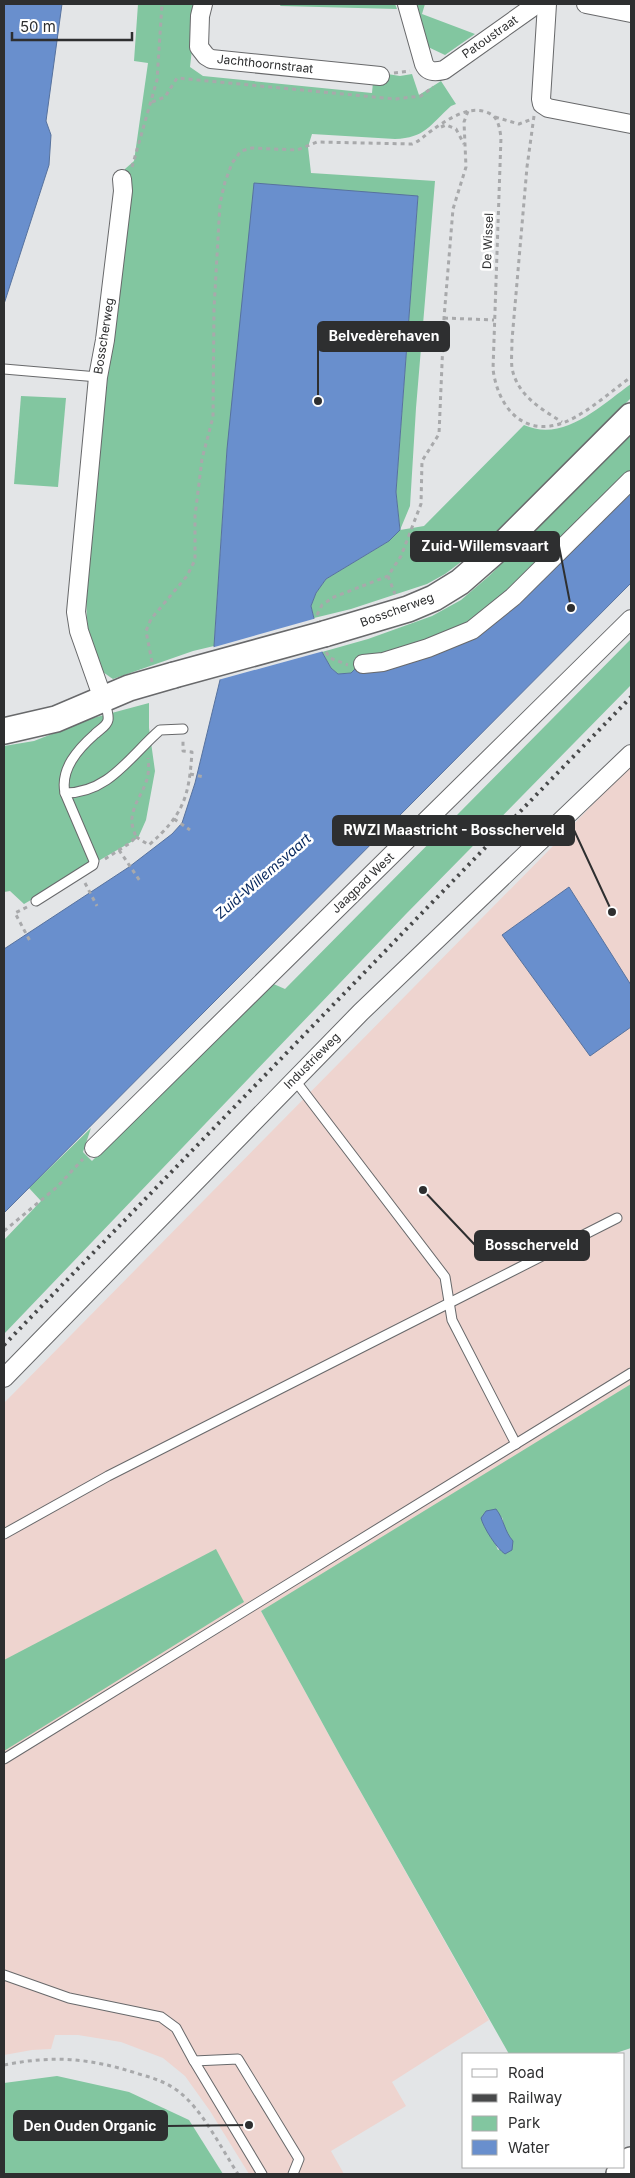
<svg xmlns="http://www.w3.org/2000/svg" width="635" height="2178" viewBox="0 0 635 2178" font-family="Inter,sans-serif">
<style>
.industrial{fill:#eed4cf}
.green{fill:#82c6a0;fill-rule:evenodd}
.water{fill:#698fcd;stroke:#57729e}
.pier{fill:#e3e5e7}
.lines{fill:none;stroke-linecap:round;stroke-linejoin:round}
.lane-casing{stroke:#68696b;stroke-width:11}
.street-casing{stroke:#68696b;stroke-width:20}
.secondary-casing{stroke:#68696b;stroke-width:28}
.path{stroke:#a8a9ab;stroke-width:3;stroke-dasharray:4 4;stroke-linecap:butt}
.lane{stroke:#fff;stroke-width:9}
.street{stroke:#fff;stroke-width:18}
.secondary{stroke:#fff;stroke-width:25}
.rail{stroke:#48494a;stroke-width:4;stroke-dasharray:2.5 5;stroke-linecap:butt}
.secondary-bridge-casing{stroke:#68696b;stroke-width:28;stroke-linecap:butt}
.secondary-bridge{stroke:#fff;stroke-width:25}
.labels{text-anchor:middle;stroke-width:5;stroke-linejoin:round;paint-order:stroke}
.street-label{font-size:12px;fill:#2e2f30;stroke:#fff}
.water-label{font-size:14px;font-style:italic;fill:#04255c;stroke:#fff}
.leader{fill:none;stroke:#2e2f30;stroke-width:2}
.callout-dot{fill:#2e2f30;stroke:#fff;stroke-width:2}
.callout{fill:#2e2f30;stroke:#2e2f30;stroke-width:2}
.callout-label{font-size:14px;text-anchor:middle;font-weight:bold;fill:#fff}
</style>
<rect width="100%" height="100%" fill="#e3e5e7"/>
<path class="industrial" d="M631 764V1439L261 1611 341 1757 489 2020 392 2082 406 2106 331 2151 344 2174H249L210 2111 185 2076 163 2058 121 2042 78 2035H55L51 2049 32 2050 4 2055V1403L552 847Z"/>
<g class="green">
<path d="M138 4H197L190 67 203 76 372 93 373 82 381 73 400 76 412 74 419 95 441 81 456 104 451 106C430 125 425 138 395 139L312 134 308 147 311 173 435 181 416 408 410 506 400 530 424 526 524 425C564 443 601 405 631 384V398L489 541 445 574 427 584 351 609 314 618 311 606 316 593 326 579 389 541 400 530 396 492 418 196 227 449 214 646 193 651 113 679C107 675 99 670 96 663 85 637 86 602 87 574L125 169 134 161 148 63 134 61Z"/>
<path d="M281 4H395L397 9 280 6Z"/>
<path d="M415 4H425L422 14 475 34 445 55 428 47Z"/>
<path d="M21 396 66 398 58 487 14 484Z"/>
<path d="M631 434V475L476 623 358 666 351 673 338 674 331 668 322 652 368 639 432 616 461 600 489 576Z"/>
<path d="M631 639V685L406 914 4 1334V1240L41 1201 29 1188 91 1128 83 1152 92 1161 269 982 285 989Z"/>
<path d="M149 703V728L155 771 146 820 138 838 24 904 10 891 4 892V746L34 741 93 718Z"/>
<path d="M631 1384V2048L613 2054H509L341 1757 261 1611ZM502 1517 506 1534 513 1541 498 1550 491 1534Z"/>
<path d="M216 1549 244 1602 4 1751V1660Z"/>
<path d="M57 2076 129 2092 189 2120 223 2174H4V2083Z"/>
</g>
<g class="water">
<path d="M4 4H62L46 121 51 135 49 165 4 304Z"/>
<path d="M254 183 418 196 396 492 400 530 389 541 326 579 316 593 311 606 322 652 331 668 338 674 351 673 358 666 445 644 631 486V583L4 1213V949L129 867 172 834 182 823 195 783 220 680 214 646 227 449Z"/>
<path d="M569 887 631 985V1027L590 1056 502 935Z"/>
<path d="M496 1509C504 1519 504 1531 513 1541L512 1550 505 1554C497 1549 483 1527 481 1518L486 1511Z"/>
</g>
<path class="pier" d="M317 618 324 651 218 680 211 648Z"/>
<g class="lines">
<g class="lane-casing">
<g id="lane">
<path d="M4 369 98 377"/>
<path d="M65 793C109 793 130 756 160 730L183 729"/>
<path d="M36 901 93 865 94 861 65 793C60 769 78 749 95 734 99 730 107 726 108 720 109 714 106 707 104 701"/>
<path d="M294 1079 445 1277 452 1320 516 1444"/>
<path d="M4 1534 108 1476 617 1218"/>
<path d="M4 1759 631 1373"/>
<path d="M4 1975 69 1998 161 2017 176 2028 194 2061 238 2059 299 2159 293 2174"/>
<path d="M194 2061 262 2174"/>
</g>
</g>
<g class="street-casing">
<g id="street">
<path d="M203 4 200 16 199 47 206 56 211 59 380 76"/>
<path d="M407 4 424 64C428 73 436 72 444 70L537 4"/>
<path d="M547 4 541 99 542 104 548 108 631 124"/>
<path d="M586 4 631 13"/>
<path d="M363 664 383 662 428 648 472 630 513 597 631 480"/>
<path d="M103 699 79 631 76 612 98 377 105 340 123 191 122 179"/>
<path d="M94 1148 631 619"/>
<path d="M4 1378 361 1012 631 754"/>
</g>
</g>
<g class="secondary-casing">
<g id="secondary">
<path d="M324 634 408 609 434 598 460 582 500 547 631 416"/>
<path d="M4 731 56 719 129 688 174 675"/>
<path d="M619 2174 631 2160"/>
</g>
</g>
<g class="path">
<path d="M394 73 410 71"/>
<path d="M152 102 165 97 177 78 395 99 421 96 433 87"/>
<path d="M534 116 527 167 512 340C512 349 511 359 512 368 517 395 541 409 562 422"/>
<path d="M495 117 519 124 532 119"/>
<path d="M441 127 446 125 456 129 464 144"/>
<path d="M132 167 157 80 162 4"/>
<path d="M444 318 494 320"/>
<path d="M388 576 395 594"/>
<path d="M317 615 322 605 334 597 388 576 401 556 421 504 422 461 439 434 444 318 453 209 466 167 464 122 468 111"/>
<path d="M326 652 330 658 348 665"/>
<path d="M152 662 146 631 151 619 187 576 195 560V516L202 459 213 417 214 309 220 203 225 182 232 163 241 151 252 148 297 150 317 142 412 144C420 141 424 136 431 131 445 121 468 105 486 112 498 116 499 125 501 137L493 369C497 402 518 434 556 425 581 419 610 392 631 377"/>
<path d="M190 774 204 777"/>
<path d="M174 819 190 830"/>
<path d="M136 837 149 845C184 814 189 797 192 752L183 751V740"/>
<path d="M119 850 140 881"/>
<path d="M105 859 130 843 136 837C134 831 131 824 132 818 135 795 152 787 148 758"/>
<path d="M85 883 97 906"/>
<path d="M27 907 15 913 30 941"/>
<path d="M4 1231 57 1187 83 1159"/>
<path d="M4 2065C54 2055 90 2058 139 2074 153 2078 166 2082 178 2091 202 2109 221 2148 238 2174"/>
</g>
<use href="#lane" class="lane"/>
<use href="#street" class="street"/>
<use href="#secondary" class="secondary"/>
<path class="rail" d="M4 1345 631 697"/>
<g class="secondary-bridge-casing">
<path id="secondary-bridge" d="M174 675 324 634"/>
</g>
<use href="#secondary-bridge" class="secondary-bridge"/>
</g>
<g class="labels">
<g class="street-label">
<text transform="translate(490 37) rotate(-35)" y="4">Patoustraat</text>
<text transform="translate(265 64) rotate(6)" y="4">Jachthoornstraat</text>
<text transform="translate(488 241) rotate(-88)" y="4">De Wissel</text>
<text transform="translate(104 336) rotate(-81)" y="4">Bosscherweg</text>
<text transform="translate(397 610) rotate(-20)" y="4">Bosscherweg</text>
<text transform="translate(363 883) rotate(-44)" y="4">Jaagpad West</text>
<text transform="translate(312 1061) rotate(-45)" y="4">Industrieweg</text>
</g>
<g class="water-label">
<text transform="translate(263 876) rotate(-41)" y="5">Zuid-Willemsvaart</text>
</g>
</g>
<path class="leader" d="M318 401L318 336M571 608L559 546M612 912L574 830M423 1190L475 1245M249 2125L167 2126"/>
<g class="callout-dot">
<circle cx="318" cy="401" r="5"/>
<circle cx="571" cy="608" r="5"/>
<circle cx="612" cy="912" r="5"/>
<circle cx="423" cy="1190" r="5"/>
<circle cx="249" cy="2125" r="5"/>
</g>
<g class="callout">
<rect x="318" y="322" width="131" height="29" rx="5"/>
<rect x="411" y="532" width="148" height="29" rx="5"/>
<rect x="333" y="816" width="241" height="29" rx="5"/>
<rect x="475" y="1231" width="114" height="29" rx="5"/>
<rect x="14" y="2111" width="153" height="29" rx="5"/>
</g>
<g class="callout-label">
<text x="384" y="341">Belvedèrehaven</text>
<text x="485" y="551">Zuid-Willemsvaart</text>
<text x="454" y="835">RWZI Maastricht - Bosscherveld</text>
<text x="532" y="1250">Bosscherveld</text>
<text x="90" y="2131">Den Ouden Organic</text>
</g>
<rect width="635" height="2178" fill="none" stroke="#2e2f30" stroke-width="10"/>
<rect x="462" y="2053" width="162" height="115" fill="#ffffff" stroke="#abacac"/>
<rect x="472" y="2069" width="25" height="8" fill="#ffffff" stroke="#abacac"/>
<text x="508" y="2078" font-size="15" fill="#2e2f30">Road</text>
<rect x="472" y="2094" width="25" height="8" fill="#48494a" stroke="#abacac"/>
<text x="508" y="2103" font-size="15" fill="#2e2f30">Railway</text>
<rect x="472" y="2116" width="25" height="15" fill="#82c6a0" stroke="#abacac"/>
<text x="508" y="2128" font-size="15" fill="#2e2f30">Park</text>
<rect x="472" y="2140" width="25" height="15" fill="#698fcd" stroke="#abacac"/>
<text x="508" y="2153" font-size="15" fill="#2e2f30">Water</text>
<path d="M12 32v8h120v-8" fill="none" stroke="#2e2f30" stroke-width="2.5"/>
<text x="20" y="32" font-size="15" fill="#2e2f30" stroke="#ffffff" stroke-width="4" paint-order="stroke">50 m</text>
</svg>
